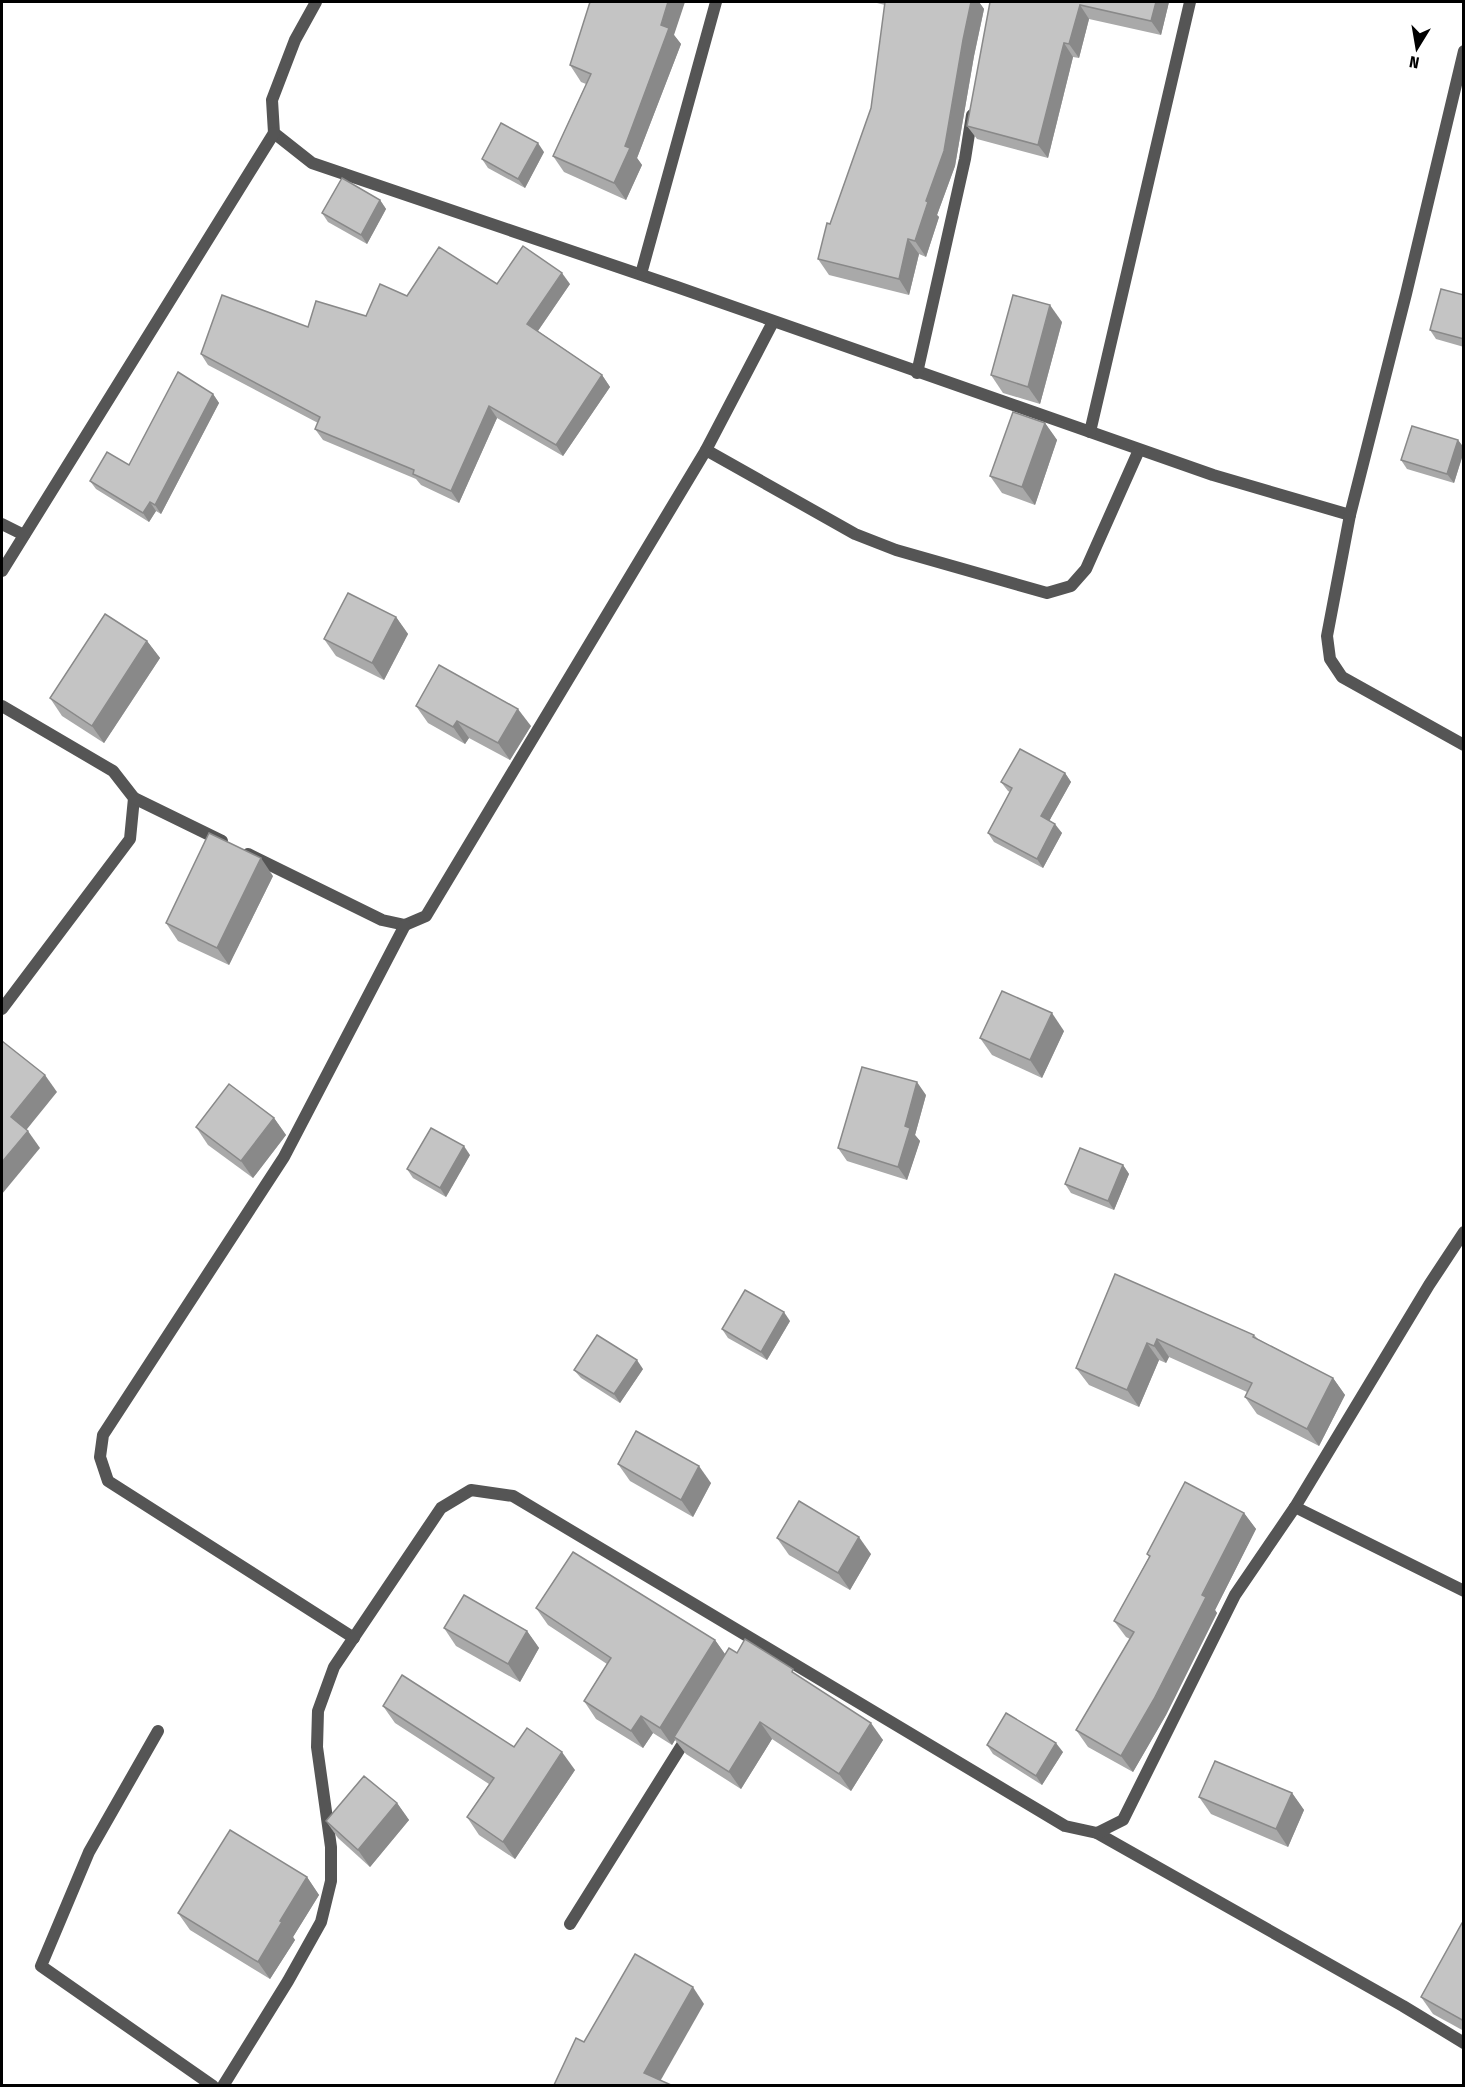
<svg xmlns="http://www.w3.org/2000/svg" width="1465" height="2087" viewBox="0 0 1465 2087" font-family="'Fira Sans Condensed',sans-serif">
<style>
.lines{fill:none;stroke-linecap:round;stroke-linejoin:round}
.street{stroke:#555;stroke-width:12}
.wall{fill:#a9a9a9}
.shaded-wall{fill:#898989}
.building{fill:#c4c4c4;stroke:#898989;stroke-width:1.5}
</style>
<rect width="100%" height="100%" fill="#fff"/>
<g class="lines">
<g class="street">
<path d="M316 2 295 40 272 100 274 133 312 163 677 287 1213 475 1350 515 1406 294 1464 51"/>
<path d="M641 274 716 2"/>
<path d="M917 373 965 159 972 115"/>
<path d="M1090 432 1190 2"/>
<path d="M706 450 855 534 896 550 1047 593 1071 586 1086 569 1139 450"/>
<path d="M1350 515 1327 636 1330 659 1342 677 1464 745"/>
<path d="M2 524 24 535"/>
<path d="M2 571 274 133"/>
<path d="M2 706 113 771 134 798 130 839 2 1009"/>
<path d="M134 798 222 841"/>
<path d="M248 854 382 920 405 925 426 916 706 450 773 322"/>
<path d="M1295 1507 1464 1591"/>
<path d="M354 1638 108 1481 100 1457 103 1435 284 1157 405 925"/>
<path d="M158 1731 89 1852 41 1966 213 2086"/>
<path d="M1097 1833 1403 2006 1464 2043"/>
<path d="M570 1924 689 1734"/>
<path d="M223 2086 288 1981 321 1922 331 1881V1847L317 1747 318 1711 334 1667 441 1508 471 1490 513 1496 1065 1826 1097 1833 1123 1820 1235 1595 1295 1507 1429 1285 1464 1232"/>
</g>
</g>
<g class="wall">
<path d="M873 2H979L984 9 974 56 955 166 937 215 939 217 926 257 919 254 909 295 829 275 818 259 871 108 885 5Z"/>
<path d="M996 2H1169L1161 35 1089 19 1079 58 1073 57 1048 158 977 139 967 126Z"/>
<path d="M674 35 681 44 637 158 642 165 626 200 564 172 553 156 586 84 581 82 570 65Z"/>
<path d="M544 152 525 188 488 168 482 159Z"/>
<path d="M380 200 386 209 367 244 328 222 322 213Z"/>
<path d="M497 284H570L538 331 602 375 610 387 563 456 497 418 459 503 421 485 416 479 323 440 315 429 318 423 208 365 201 354 308 327 366 316 407 296Z"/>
<path d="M1464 295V347L1436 339 1430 330Z"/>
<path d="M1062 322 1040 404 1003 393 991 375Z"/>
<path d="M213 394 219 403 161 514 156 511 149 522 96 489 90 481 129 465Z"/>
<path d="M1045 423 1057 440 1035 505 1002 493 990 476Z"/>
<path d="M1458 440 1464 448V451L1454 483 1407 469 1401 460Z"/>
<path d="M396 617 408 634 384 680 336 656 324 639Z"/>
<path d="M147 641 160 658 104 743 62 716 50 698Z"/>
<path d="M416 706 531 726 510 760 469 738 465 744 428 723Z"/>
<path d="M1065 773 1071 782 1049 821 1062 833 1043 868 994 842 988 833 1010 792 1008 791 1001 782Z"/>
<path d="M273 876 229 965 178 941 166 923Z"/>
<path d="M1064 1031 1042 1078 992 1055 980 1038Z"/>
<path d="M926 1095 915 1135 920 1141 907 1180 847 1161 838 1148Z"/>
<path d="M274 1118 286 1135 253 1178 208 1145 196 1127Z"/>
<path d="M470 1155 446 1197 413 1178 407 1169Z"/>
<path d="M1123 1165 1129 1174 1114 1210 1071 1193 1065 1184Z"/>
<path d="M1115 1274 1254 1335 1258 1339 1333 1378 1345 1395 1319 1446 1257 1414 1245 1397 1247 1392 1169 1357 1166 1363 1159 1360 1139 1407 1089 1385 1076 1368Z"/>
<path d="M790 1321 767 1360 728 1338 722 1329Z"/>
<path d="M643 1369 620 1403 581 1378 574 1370Z"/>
<path d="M618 1464 711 1483 693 1517 630 1481Z"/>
<path d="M1244 1513 1256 1529 1215 1610 1217 1613 1166 1715 1133 1772 1088 1747 1076 1730 1130 1639 1126 1637 1114 1621 1149 1557 1147 1554Z"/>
<path d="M777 1538 871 1554 850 1590 789 1555Z"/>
<path d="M536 1608 715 1640 725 1654 737 1653 798 1677 883 1740 851 1791 772 1739 741 1789 686 1754 675 1740 672 1745 653 1733 643 1748 596 1719 584 1701 607 1664 548 1625Z"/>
<path d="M444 1628 527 1631 539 1648 520 1682 456 1646Z"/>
<path d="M383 1706 514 1747 575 1770 515 1859 479 1835 467 1817 489 1784 395 1723Z"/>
<path d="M987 1745 1063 1752 1042 1785 993 1754Z"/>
<path d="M1292 1793 1304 1810 1288 1847 1211 1814 1199 1797Z"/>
<path d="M397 1803 409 1820 370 1867 338 1838 326 1821Z"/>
<path d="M307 1877 319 1895 293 1937 295 1940 270 1979 190 1930 178 1913Z"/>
<path d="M1464 1923V2031L1433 2014 1421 1997Z"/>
</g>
<g class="shaded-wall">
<path d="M668 2H685L674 35 681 44 637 158 642 165 626 200 614 183 625 146Z"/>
<path d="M971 2H979L984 9 974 56 955 166 937 215 939 217 926 257 915 241Z"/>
<path d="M1156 2H1169L1161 35 1151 21Z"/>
<path d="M1080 5 1089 19 1079 58 1069 44Z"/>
<path d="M1064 43 1073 57 1048 158 1038 145Z"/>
<path d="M538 143 544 152 525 188 518 179Z"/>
<path d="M380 200 386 209 367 244 361 235Z"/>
<path d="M908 239 919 254 909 295 899 279Z"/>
<path d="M562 273 570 284 535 335 527 324Z"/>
<path d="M1050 305 1062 322 1040 404 1028 387Z"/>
<path d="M602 375 610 387 563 456 556 445Z"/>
<path d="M213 394 219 403 161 514 155 505Z"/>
<path d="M489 406 497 418 459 503 451 491Z"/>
<path d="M1045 423 1057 440 1035 505 1022 487Z"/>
<path d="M1458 440 1464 448V451L1454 483 1447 474Z"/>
<path d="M150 502 156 511 149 522 143 513Z"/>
<path d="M396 617 408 634 384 680 372 663Z"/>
<path d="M147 641 160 658 104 743 92 726Z"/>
<path d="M518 709 531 726 510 760 498 743Z"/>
<path d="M457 721 469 738 465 744 453 727Z"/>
<path d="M1065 773 1071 782 1047 825 1041 816Z"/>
<path d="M1055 824 1062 833 1043 868 1037 859Z"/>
<path d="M261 858 273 876 229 965 217 948Z"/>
<path d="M1052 1013 1064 1031 1042 1078 1030 1060Z"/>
<path d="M45 1075 57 1092 23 1134 11 1117Z"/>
<path d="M917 1082 926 1095 915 1135 920 1141 907 1180 898 1167 905 1126Z"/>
<path d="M274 1118 286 1135 253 1178 241 1161Z"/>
<path d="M28 1131 40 1148 2 1194V1162Z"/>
<path d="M464 1146 470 1155 446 1197 440 1188Z"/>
<path d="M1123 1165 1129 1174 1114 1210 1108 1201Z"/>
<path d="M784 1312 790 1321 767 1360 761 1352Z"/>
<path d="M1157 1339 1169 1357 1166 1363 1154 1346Z"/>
<path d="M1147 1343 1159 1360 1139 1407 1127 1390Z"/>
<path d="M637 1360 643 1369 620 1403 614 1394Z"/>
<path d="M1333 1378 1345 1395 1319 1446 1307 1429Z"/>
<path d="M699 1466 711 1483 693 1517 681 1500Z"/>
<path d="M1244 1513 1256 1529 1215 1610 1217 1613 1166 1715 1133 1772 1121 1756Z"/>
<path d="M859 1537 871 1554 850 1590 838 1573Z"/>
<path d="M527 1631 539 1648 520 1682 508 1664Z"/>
<path d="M715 1640 727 1657 674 1737 675 1740 672 1745 660 1728Z"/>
<path d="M641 1716 653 1733 643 1748 631 1731Z"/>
<path d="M760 1722 772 1739 741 1789 729 1772Z"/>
<path d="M871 1723 883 1740 851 1791 839 1774Z"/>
<path d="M1056 1743 1063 1752 1042 1785 1036 1776Z"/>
<path d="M562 1752 575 1770 515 1859 503 1842Z"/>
<path d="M1292 1793 1304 1810 1288 1847 1276 1829Z"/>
<path d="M397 1803 409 1820 370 1867 358 1850Z"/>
<path d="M307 1877 319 1895 293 1937 295 1940 270 1979 258 1962 280 1921Z"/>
<path d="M693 1987 704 2004 658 2085 644 2073Z"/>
</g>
<g class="building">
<path d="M590 2H668L661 25 669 28 625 146 630 148 614 183 553 156 591 74 570 65Z"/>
<path d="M885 2H971L963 40 944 151 926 201 928 202 915 241 908 239 899 279 818 259 827 223 830 224 871 108Z"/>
<path d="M990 2H1156L1151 21 1080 5 1069 44 1064 43 1038 145 967 126Z"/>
<path d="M501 123 538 143 518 179 482 159Z"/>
<path d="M342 178 380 200 361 235 322 213Z"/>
<path d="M523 246 562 273 527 324 602 375 556 445 489 406 451 491 413 474 414 470 315 429 320 417 201 354 222 295 308 327 316 301 366 316 380 284 407 296 439 247 497 284Z"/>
<path d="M1441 289 1464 295V339L1430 330Z"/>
<path d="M1013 295 1050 305 1028 387 991 375Z"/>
<path d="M178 372 213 394 155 505 150 502 143 513 90 481 107 452 129 465Z"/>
<path d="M1013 412 1045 423 1022 487 990 476Z"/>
<path d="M1412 426 1458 440 1447 474 1401 460Z"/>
<path d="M348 593 396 617 372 663 324 639Z"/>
<path d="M105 614 147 641 92 726 50 698Z"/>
<path d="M439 665 518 709 498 743 457 721 453 727 416 706Z"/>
<path d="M1020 749 1065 773 1041 816 1055 824 1037 859 988 833 1012 788 1001 782Z"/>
<path d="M209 833 261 858 217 948 166 923Z"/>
<path d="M1002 991 1052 1013 1030 1060 980 1038Z"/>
<path d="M2 1041 45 1075 11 1117 28 1131 2 1162Z"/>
<path d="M862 1067 917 1082 905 1126 910 1128 898 1167 838 1148Z"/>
<path d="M229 1084 274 1118 241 1161 196 1127Z"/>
<path d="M431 1128 464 1146 440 1188 407 1169Z"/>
<path d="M1080 1148 1123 1165 1108 1201 1065 1184Z"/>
<path d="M1115 1274 1254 1335 1253 1337 1333 1378 1307 1429 1245 1397 1252 1383 1157 1339 1154 1346 1147 1343 1127 1390 1076 1368Z"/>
<path d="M745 1290 784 1312 761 1352 722 1329Z"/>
<path d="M597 1335 637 1360 614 1394 574 1370Z"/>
<path d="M636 1431 699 1466 681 1500 618 1464Z"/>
<path d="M1185 1482 1244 1513 1202 1595 1206 1597 1154 1699 1121 1756 1076 1730 1134 1632 1114 1621 1150 1556 1147 1554Z"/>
<path d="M799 1501 859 1537 838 1573 777 1538Z"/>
<path d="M573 1552 715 1640 660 1728 641 1716 631 1731 584 1701 611 1658 536 1608Z"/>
<path d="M464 1595 527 1631 508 1664 444 1628Z"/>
<path d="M745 1639 793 1669 792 1672 871 1723 839 1774 760 1722 729 1772 674 1737 729 1648 737 1653Z"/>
<path d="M402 1675 514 1747 527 1728 562 1752 503 1842 467 1817 494 1778 383 1706Z"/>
<path d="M1006 1713 1056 1743 1036 1776 987 1745Z"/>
<path d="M1215 1761 1292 1793 1276 1829 1199 1797Z"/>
<path d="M364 1776 397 1803 358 1850 326 1821Z"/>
<path d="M230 1830 307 1877 280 1921 282 1922 258 1962 178 1913Z"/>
<path d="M1462 1923H1464V2021L1421 1997Z"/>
<path d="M635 1954 693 1987 644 2073 671 2085H554L576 2038 584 2042Z"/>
</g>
<rect width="1465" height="2087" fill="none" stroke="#000000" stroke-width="6"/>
<g transform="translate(1417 48) rotate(191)" stroke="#ffffff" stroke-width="4.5" paint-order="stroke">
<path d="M0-4.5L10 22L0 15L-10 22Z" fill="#000000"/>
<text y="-9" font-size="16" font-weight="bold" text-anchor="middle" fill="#000000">N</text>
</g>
</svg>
